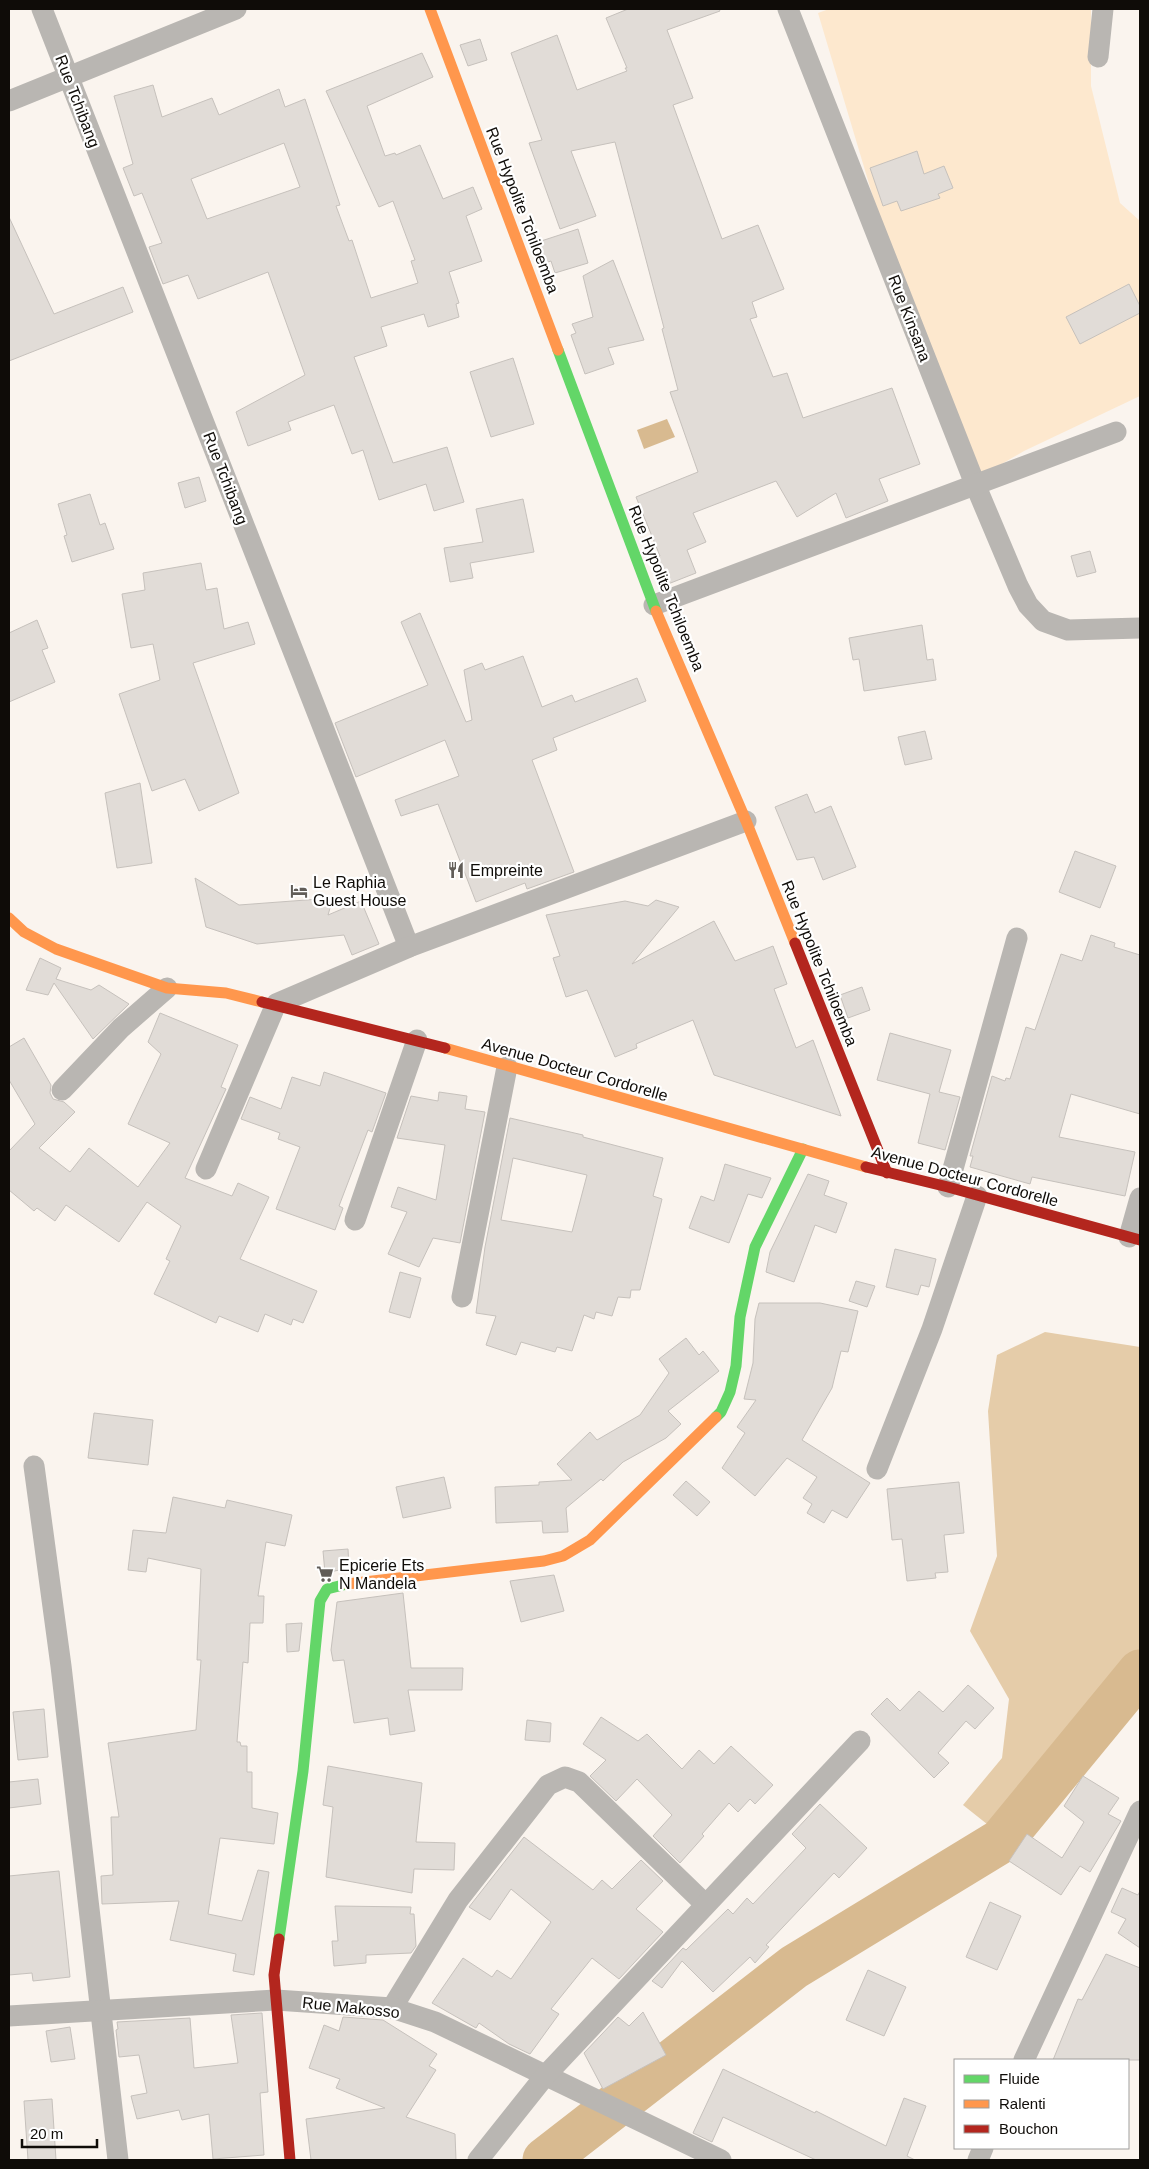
<svg xmlns="http://www.w3.org/2000/svg" width="1149" height="2169" viewBox="0 0 1149 2169" font-family="Arial,sans-serif">
<style>
.green{fill:#fde8ce}
.forest{fill:#e5cca9}
.water{fill:#d8ba90}
.lines{fill:none;stroke-linecap:round;stroke-linejoin:round}
.river{stroke:#d8ba90;stroke-width:45}
.building{fill:#e1dcd7;stroke:#c6c1bc;fill-rule:evenodd}
.street{stroke:#b9b6b2;stroke-width:21}
.fast{stroke:#63d668;stroke-width:11}
.slow{stroke:#ff974d;stroke-width:11}
.jam{stroke:#b3261e;stroke-width:11}
.labels{text-anchor:middle;stroke-width:4.5;stroke-linejoin:round;paint-order:stroke}
.street-label{font-size:16px;fill:#0f0c08;stroke:#fff}
.poi-label{font-size:16px;fill:#0f0c08;stroke:#fff;text-anchor:start}
</style>
<rect width="100%" height="100%" fill="#faf4ee"/>
<path class="green" d="M829 9H1091V86L1120 203 1140 221V396L1024 451 981 476 887 244 818 13Z"/>
<path class="forest" d="M1045 1332 1140 1347V1659L1071 1753 992 1828 963 1805 1002 1758 1009 1699 970 1631 997 1556 988 1411 997 1355Z"/>
<path class="water" d="M667 419 675 437 644 449 637 430Z"/>
<g class="lines">
<path class="river" d="M545 2160 794 1967 1001 1841 1140 1672"/>
</g>
<g class="building">
<path d="M628 9H719L720 11 667 30 693 98 673 105 722 239 758 225 784 289 752 302 757 317 750 319 773 377 787 373 803 418 892 388 920 464 879 479 888 501 846 518 836 493 797 517 776 481 693 513 706 542 687 550 696 573 668 584 657 558 660 556 636 497 698 472 670 392 678 390 662 329 664 328 615 142 571 151 596 216 560 229 529 143 542 140 511 53 557 35 577 90 627 71 625 68H627L606 18Z"/>
<path d="M480 39 487 60 468 66 460 45Z"/>
<path d="M422 53 433 77 367 106 385 156 395 153 396 155 420 145 443 199 473 187 482 209 466 216 482 261 449 272 459 303 456 304 459 317 428 327 424 314 381 327 387 346 354 357 393 463 447 447 464 502 434 511 426 484 379 500 363 450 352 454 334 405 288 422 291 430 248 446 236 412 305 375 268 272 198 299 188 275 163 284 149 247 162 243 142 193 134 196 123 168 133 164 114 96 153 85 162 117 212 98 219 115 279 89 285 107 305 99 340 205 336 206 349 241 352 240 371 298 418 283 411 261 415 260 393 201 379 207 326 91ZM284 143 300 187 207 219 191 179Z"/>
<path d="M917 151 924 174 944 166 953 188 938 194 940 198 901 211 897 201 883 206 870 168Z"/>
<path d="M9 217 54 314 123 287 133 312 9 361Z"/>
<path d="M578 229 588 263 555 273 551 261 542 264 535 243Z"/>
<path d="M613 260 644 340 608 348 614 364 585 374 571 335 576 333 572 324 593 317 583 276Z"/>
<path d="M1129 284 1140 306V313L1080 344 1066 317Z"/>
<path d="M513 358 534 424 491 437 470 372Z"/>
<path d="M199 477 206 501 185 508 178 483Z"/>
<path d="M90 494 100 525 105 523 114 549 72 562 64 536 67 535 58 504Z"/>
<path d="M523 499 534 552 470 563 473 578 450 582 444 548 483 542 476 509Z"/>
<path d="M1090 551 1096 572 1077 577 1071 556Z"/>
<path d="M201 563 206 590 217 588 224 629 248 622 255 644 193 663 239 793 199 811 185 779 152 791 119 694 160 680 153 644 131 648 122 594 145 590 143 573Z"/>
<path d="M420 613 466 722 472 720 464 670 482 663 485 670 523 656 542 707 572 695 575 702 637 678 646 701 553 738 557 750 532 760 574 872 527 889 525 883 476 902 438 804 401 816 395 800 459 776 445 740 356 777 335 723 428 685 401 622Z"/>
<path d="M37 620 48 648 42 650 55 682 9 702V633Z"/>
<path d="M922 625 927 660 933 659 936 680 864 691 859 659 853 660 849 638Z"/>
<path d="M925 731 932 759 905 765 898 737Z"/>
<path d="M140 783 152 863 117 868 105 793Z"/>
<path d="M807 794 815 813 831 806 856 867 823 880 814 857 797 860 775 807Z"/>
<path d="M1075 851 1116 866 1100 908 1059 892Z"/>
<path d="M195 878 239 905 333 898 328 915 361 901 379 944 352 955 344 935 257 944 206 927Z"/>
<path d="M656 900 679 907 632 964 714 921 735 961 773 946 787 984 774 989 796 1048 813 1040 841 1116 714 1075 693 1020 636 1044 637 1048 615 1057 587 990 566 997 553 958 560 956 546 915 625 901 648 906Z"/>
<path d="M1091 935 1115 943 1114 947 1140 955V1114L1071 1094 1059 1137 1135 1152 1125 1196 1032 1177 1030 1184 970 1167 973 1156H970L992 1076 1005 1081 1006 1078 1010 1079 1026 1027 1035 1030 1061 954 1082 961Z"/>
<path d="M40 958 61 968 56 979 91 990 99 985 129 1004 93 1039 54 983 48 995 26 990Z"/>
<path d="M862 987 870 1010 848 1018 840 995Z"/>
<path d="M160 1013 238 1045 221 1087 226 1089 185 1178 232 1196 238 1183 269 1197 240 1259 317 1291 303 1323 293 1319 291 1325 265 1314 258 1332 219 1316 216 1323 154 1294 170 1261 166 1259 181 1226 147 1202 119 1242 66 1205 55 1221 37 1208 34 1211 9 1190V1151L35 1124 9 1080V1047L24 1038 51 1085 50 1093 53 1099 64 1102 75 1112 39 1148 70 1172 89 1148 138 1187 170 1143 128 1124 161 1054 148 1042Z"/>
<path d="M890 1033 951 1050 939 1092 960 1097 945 1150 918 1143 930 1094 877 1080Z"/>
<path d="M324 1072 386 1093 372 1132 368 1130 339 1206 343 1208 335 1230 276 1209 300 1147 278 1139 280 1133 241 1119 250 1097 281 1109 292 1077 320 1086Z"/>
<path d="M439 1092 467 1096 465 1109 485 1112 460 1243 433 1238 419 1267 388 1254 407 1212 391 1207 398 1187 436 1200 445 1145 397 1138 411 1096 438 1101Z"/>
<path d="M510 1118 583 1135V1137L663 1158 653 1196 662 1199 640 1290H631L630 1298 618 1297 612 1316 596 1312 594 1319 584 1315 572 1351 557 1347 555 1352 521 1342 516 1355 486 1345 496 1316 476 1313 485 1247ZM513 1158 587 1175 572 1232 501 1220Z"/>
<path d="M725 1164 771 1178 762 1198 748 1194 729 1243 689 1228 701 1196 714 1201Z"/>
<path d="M808 1174 829 1181 824 1195 847 1203 836 1233 815 1225 794 1282 766 1272 770 1252Z"/>
<path d="M895 1249 936 1259 929 1287 921 1285 918 1295 886 1287Z"/>
<path d="M400 1272 421 1278 410 1318 389 1312Z"/>
<path d="M856 1281 875 1286 867 1307 849 1301Z"/>
<path d="M759 1303H820L858 1311 848 1352 841 1351 832 1388 802 1440 870 1483 847 1518 832 1510 824 1523 807 1513 812 1504 803 1498 817 1477 787 1458 755 1496 722 1468 745 1433 737 1427 756 1400 744 1399 753 1363 755 1319Z"/>
<path d="M686 1338 699 1355 703 1351 719 1371 668 1411 681 1424 666 1438 623 1462 603 1481 601 1479 566 1508 568 1532 543 1533 542 1521 496 1523 495 1487 539 1485V1482L572 1480 557 1464 590 1432 597 1440 640 1415 669 1373 659 1359Z"/>
<path d="M94 1413 153 1420 148 1465 88 1458Z"/>
<path d="M444 1477 451 1508 403 1518 396 1487Z"/>
<path d="M686 1481 710 1502 697 1516 673 1495Z"/>
<path d="M959 1482 964 1533 944 1535 948 1572 935 1573 936 1578 907 1581 902 1539 892 1540 887 1489Z"/>
<path d="M173 1497 225 1508 227 1500 292 1515 285 1546 266 1542 258 1596H264L263 1623H250L248 1663 243 1662 237 1742H240L241 1746H247V1772H252V1808L278 1813 274 1844 220 1838 208 1914 242 1921 258 1870 269 1872 254 1975 233 1971 236 1954 170 1940 179 1901 102 1904 101 1876 113 1875 111 1817H119L108 1743 196 1730 201 1660H197L201 1569 148 1558 146 1572 128 1570 133 1530 166 1533Z"/>
<path d="M348 1549 349 1568 325 1573 323 1551Z"/>
<path d="M554 1575 564 1611 521 1622 510 1581Z"/>
<path d="M403 1593 411 1668H463L462 1690H408L415 1731 390 1735 388 1718 354 1723 344 1660 333 1661 331 1650 337 1602Z"/>
<path d="M302 1623 299 1651 287 1652 286 1624Z"/>
<path d="M968 1685 994 1708 975 1729 966 1721 938 1753 949 1763 934 1778 871 1714 887 1698 900 1711 919 1691 943 1712Z"/>
<path d="M44 1709 48 1757 18 1760 13 1712Z"/>
<path d="M601 1717 638 1741 647 1734 682 1769 699 1750 714 1764 731 1746 773 1785 755 1804 750 1799 738 1812 729 1803 702 1834 704 1836 680 1863 653 1836 672 1815 637 1779 616 1801 590 1776 606 1760 583 1744Z"/>
<path d="M527 1720 551 1723 550 1742 525 1740Z"/>
<path d="M328 1766 422 1783 416 1842 455 1843 454 1870 414 1869 412 1893 326 1877 333 1807 323 1805Z"/>
<path d="M1083 1776 1119 1798 1108 1814 1121 1821 1090 1872 1080 1866 1061 1895 1009 1861 1027 1834 1062 1858 1084 1822 1064 1806Z"/>
<path d="M38 1779 41 1804 9 1808V1782Z"/>
<path d="M820 1804 867 1848 839 1878 834 1873 766 1945 769 1947 755 1963 750 1957 713 1992 682 1961 662 1988 652 1981 683 1948 686 1950 728 1909 733 1914 747 1898 753 1904 806 1848 792 1834Z"/>
<path d="M524 1837 593 1890 602 1880 612 1889 641 1860 663 1881 636 1909 663 1932 619 1979 592 1958 551 2009 559 2014 530 2054 509 2044 479 2023 476 2028 432 2003 463 1958 492 1977 497 1970 511 1979 551 1922 511 1889 490 1920 469 1907Z"/>
<path d="M59 1871 70 1977 33 1981 32 1973 9 1975V1876Z"/>
<path d="M1122 1888 1138 1895 1140 1891V1948L1118 1933 1126 1919 1111 1912Z"/>
<path d="M990 1902 1021 1916 997 1970 966 1957Z"/>
<path d="M335 1906 411 1907 410 1914H414L416 1946 411 1953 366 1955V1963L334 1966 332 1941H338Z"/>
<path d="M1106 1954 1140 1968V2060H1053L1078 1999 1082 2000Z"/>
<path d="M868 1970 906 1987 884 2036 846 2020Z"/>
<path d="M643 2012 666 2055 603 2089 584 2053 618 2017 629 2026Z"/>
<path d="M262 2013 268 2092 260 2093 264 2155 213 2159 209 2114 182 2120 179 2110 137 2119 131 2096 147 2093 139 2055 119 2057 116 2030 118 2029 117 2022 190 2018 194 2068 238 2063 231 2015Z"/>
<path d="M343 2017 383 2020 437 2054 429 2066 436 2070 406 2117 455 2134 456 2160H311L306 2119 385 2108 336 2088 340 2079 309 2068 324 2025 339 2031Z"/>
<path d="M70 2027 75 2059 51 2062 46 2031Z"/>
<path d="M723 2069 815 2113 816 2111 886 2146 904 2098 926 2106 907 2156 915 2160H816L723 2117 712 2142 693 2133Z"/>
<path d="M52 2099 56 2160H28L24 2101Z"/>
</g>
<g class="lines">
<g class="street">
<path d="M42 9 409 947"/>
<path d="M788 9 975 484 1018 586 1028 605 1043 621 1068 630 1140 628"/>
<path d="M1098 57 1103 9"/>
<path d="M9 101 236 9"/>
<path d="M654 605 1116 432"/>
<path d="M62 1090 121 1028 167 988"/>
<path d="M206 1169 276 1004 409 947 746 821"/>
<path d="M948 1187 1017 938"/>
<path d="M355 1220 417 1040"/>
<path d="M1129 1237 1140 1198"/>
<path d="M462 1297 507 1067"/>
<path d="M34 1466 61 1666 118 2160"/>
<path d="M877 1469 932 1329 977 1196"/>
<path d="M392 2008 458 1900 548 1785 565 1777 579 1782 705 1904"/>
<path d="M9 2016 276 2000 392 2008 435 2022 721 2160"/>
<path d="M1024 2060 1140 1811"/>
<path d="M478 2160 545 2076 860 1741"/>
<path d="M978 2160 983 2148"/>
</g>
<g class="fast">
<path d="M558 350 656 611"/>
<path d="M716 1417 721 1412 730 1392 736 1366 740 1317 755 1247 803 1149"/>
<path d="M279 1939 303 1771 320 1601 327 1589 347 1584"/>
</g>
<g class="slow">
<path d="M430 9 558 350"/>
<path d="M656 611 746 821 795 943"/>
<path d="M9 918 24 932 56 949 167 988 226 993 262 1002"/>
<path d="M445 1048 866 1167"/>
<path d="M347 1584 544 1561 563 1556 590 1540 716 1417"/>
</g>
<g class="jam">
<path d="M795 943 887 1173"/>
<path d="M262 1002 445 1048"/>
<path d="M866 1167 948 1187 1140 1240"/>
<path d="M279 1939 274 1975 290 2160"/>
</g>
</g>
<defs>
<g id="restaurant-bare" transform="scale(1.35)"><path d="M-5-6h1v4h1v-4h1v4h1v-4h1v5L-1.5 .5V6h-2V.5L-5-1ZM5-6V6H3V1.5H1.5Q1.5-4 5-6Z" fill="#615d58" stroke="#fff" stroke-width="2.5" paint-order="stroke"/></g>
<g id="hotel-bare" transform="scale(1.35)"><path d="M-6-4.5h1.5V1H6V5H4.5V3h-9V5H-6ZM-4 0a1.8 1.8 0 1 1 3.6 0ZM.5 0V-2.5h3Q6-2.5 6 0Z" fill="#615d58" stroke="#fff" stroke-width="2.5" paint-order="stroke"/></g>
<g id="supermarket-bare" transform="scale(1.35)"><path d="M-6-5.5h2.5l.6 2H6L4.5 2H-2.5L-4.4-4H-6ZM-1.5 3.2a1.3 1.3 0 1 0 .1 0ZM3 3.2a1.3 1.3 0 1 0 .1 0Z" fill="#615d58" stroke="#fff" stroke-width="2.5" paint-order="stroke"/></g>
</defs>
<g fill-rule="evenodd">
<use href="#restaurant-bare" x="456" y="870"/>
<use href="#hotel-bare" x="299" y="891"/>
<use href="#supermarket-bare" x="325" y="1574"/>
</g>
<g class="labels">
<g class="street-label">
<text transform="translate(78 101) rotate(69)" y="6">Rue Tchibang</text>
<text transform="translate(523 210) rotate(69)" y="6">Rue Hypolite Tchiloemba</text>
<text transform="translate(910 318) rotate(69)" y="6">Rue Kinsana</text>
<text transform="translate(226 478) rotate(69)" y="6">Rue Tchibang</text>
<text transform="translate(667 588) rotate(68)" y="6">Rue Hypolite Tchiloemba</text>
<text transform="translate(820 963) rotate(68)" y="6">Rue Hypolite Tchiloemba</text>
<text transform="translate(575 1069) rotate(16)" y="6">Avenue Docteur Cordorelle</text>
<text transform="translate(965 1176) rotate(15)" y="6">Avenue Docteur Cordorelle</text>
<text transform="translate(351 2007) rotate(6)" y="6">Rue Makosso</text>
</g>
<g class="poi-label">
<text x="470" y="876">Empreinte</text>
<text x="313" y="888">Le Raphia<tspan x="313" dy="18">Guest House</tspan></text>
<text x="339" y="1571">Epicerie Ets<tspan x="339" dy="18">N Mandela</tspan></text>
</g>
</g>
<rect width="1149" height="2169" fill="none" stroke="#0f0c08" stroke-width="20"/>
<rect x="954" y="2059" width="175" height="90" fill="#ffffff" stroke="#9f9e9c"/>
<rect x="964" y="2075" width="25" height="8" fill="#63d668" stroke="#9f9e9c"/>
<text x="999" y="2084" font-size="15" fill="#0f0c08">Fluide</text>
<rect x="964" y="2100" width="25" height="8" fill="#ff974d" stroke="#9f9e9c"/>
<text x="999" y="2109" font-size="15" fill="#0f0c08">Ralenti</text>
<rect x="964" y="2125" width="25" height="8" fill="#b3261e" stroke="#9f9e9c"/>
<text x="999" y="2134" font-size="15" fill="#0f0c08">Bouchon</text>
<path d="M22 2139v8h75v-8" fill="none" stroke="#0f0c08" stroke-width="2.5"/>
<text x="30" y="2139" font-size="15" fill="#0f0c08" stroke="#ffffff" stroke-width="4" paint-order="stroke">20 m</text>
</svg>
